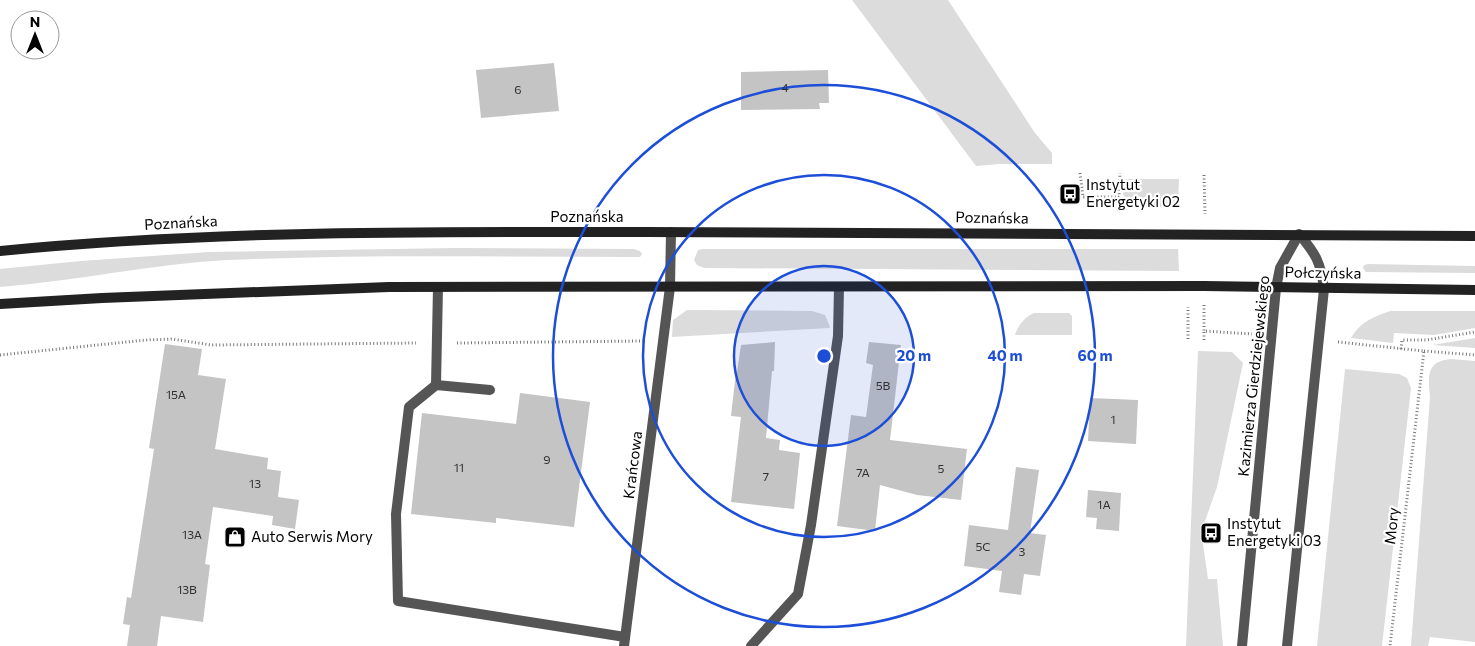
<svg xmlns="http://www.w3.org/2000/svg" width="1475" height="646" viewBox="0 0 1475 646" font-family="Commissioner,sans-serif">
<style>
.green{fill:#dcdcdc}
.building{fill:#c4c4c4}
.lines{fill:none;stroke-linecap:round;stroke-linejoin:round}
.path{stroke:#777;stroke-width:3;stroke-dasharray:1 2.5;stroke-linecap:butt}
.service{stroke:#555;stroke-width:10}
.minor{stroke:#555;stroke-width:10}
.tertiary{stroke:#555;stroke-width:10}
.secondary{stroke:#222;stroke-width:10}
.ring{fill:none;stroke:#1d4ed8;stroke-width:2.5}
.labels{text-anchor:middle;stroke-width:4.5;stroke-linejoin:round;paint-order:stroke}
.number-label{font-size:12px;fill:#313131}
.poi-label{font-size:15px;fill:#000;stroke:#fff;text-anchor:start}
.street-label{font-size:15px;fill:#000;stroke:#fff}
.centre{fill:#1d4ed8;stroke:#fff;stroke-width:2.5}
.ring-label{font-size:15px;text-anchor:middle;font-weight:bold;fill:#1d4ed8;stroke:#fff;stroke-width:4.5;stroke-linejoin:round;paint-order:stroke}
</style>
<rect width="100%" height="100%" fill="#fff"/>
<g class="green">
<path d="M852 0H948L1035 133 1052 153V164H999L976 166Z"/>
<path d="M1126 179H1179L1178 208 1146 205V198H1126L1123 195 1124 181Z"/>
<path d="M455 248 634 249 640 251 642 254 640 257C502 257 365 254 228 260 152 264 76 281 0 287V269L81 261 209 252Z"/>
<path d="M703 249H1178L1179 271 704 268 697 265 694 260 698 250Z"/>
<path d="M1368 264 1475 266V273L1366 272 1363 268 1364 265Z"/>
<path d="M687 310 812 311 825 315 830 327 829 328 672 337 673 320Z"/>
<path d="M1390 311H1475V328L1434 335 1394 333 1393 343 1351 338C1360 322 1373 317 1390 311Z"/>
<path d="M1034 313H1069L1072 316V335H1015C1018 325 1025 317 1034 313Z"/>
<path d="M1475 338V348L1432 345Z"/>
<path d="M1198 351 1232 352 1243 363 1217 487 1204 524 1203 544 1208 579H1217L1223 646H1186Z"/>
<path d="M1451 359 1475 361V642L1430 637 1428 646H1411L1430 397C1428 377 1426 361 1451 359Z"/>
<path d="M1345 369 1399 374 1407 378 1411 388 1382 646H1317Z"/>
</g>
<g class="building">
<path d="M554 63 559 111 481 118 476 70Z"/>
<path d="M828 70 829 103H819L820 109 741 110V72Z"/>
<path d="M775 342 774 371H772L766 438 780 440 779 450 800 453 794 509 731 502 741 417 731 416 736 372H737L741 345Z"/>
<path d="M869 342 901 345 890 440 967 449 961 500 917 495 880 485 875 531 837 526 851 415 866 417 873 365 866 363Z"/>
<path d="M165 344 202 349 198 375 226 379 215 449 268 458 267 469 281 471 278 497 299 500 295 529 272 525 273 516 213 507 205 564 210 565 203 622 161 616 157 646H127L130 625 123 624 127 597 131 598 154 449 149 448Z"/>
<path d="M520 393 590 402 574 527 496 518V523L411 514 422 413 516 424Z"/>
<path d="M1090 398 1138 400 1136 444 1088 441Z"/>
<path d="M1016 467 1039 470 1030 533 1046 535 1040 576 1024 574 1021 595 999 592 1002 571 964 566 969 525 1008 530Z"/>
<path d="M1088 490 1121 493 1119 531 1096 529 1097 518 1086 517Z"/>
</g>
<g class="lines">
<g class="path">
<path d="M1080 173 1083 197H1119L1120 173"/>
<path d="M1204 175 1205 214"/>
<path d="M1204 305V331L1252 334"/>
<path d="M1188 339V307"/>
<path d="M1204 340V331"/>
<path d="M1338 342 1424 351 1390 646"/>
<path d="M457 343 643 341"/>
<path d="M1401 349 1402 340H1426L1475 332"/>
<path d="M1424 351 1475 355"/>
<path d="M0 355 146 340 172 339 211 345 416 343"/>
</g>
<g class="service">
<path d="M438 287 436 385 490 390"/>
<path d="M436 385 409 407 396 514 398 601 625 637"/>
<path d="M751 646 798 594 811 525 838 336 839 287"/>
</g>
<path class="minor" d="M624 646 670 287 671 232"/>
<path class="tertiary" d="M1242 646 1276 288 1280 268 1299 234C1316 254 1321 263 1324 289L1287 646"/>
<g class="secondary">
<path d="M0 251C214 230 429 232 645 232 921 232 1198 234 1475 236"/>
<path d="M0 304 102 298 389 287 1204 286 1475 290"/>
</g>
</g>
<circle cx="824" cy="356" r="90" fill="#1d4ed8" fill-opacity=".12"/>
<g class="ring">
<circle cx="824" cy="356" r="90"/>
<circle cx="824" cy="356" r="181"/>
<circle cx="824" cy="356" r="271"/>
</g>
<defs>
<g id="bus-square" transform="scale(1.125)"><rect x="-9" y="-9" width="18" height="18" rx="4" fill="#000" stroke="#fff"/><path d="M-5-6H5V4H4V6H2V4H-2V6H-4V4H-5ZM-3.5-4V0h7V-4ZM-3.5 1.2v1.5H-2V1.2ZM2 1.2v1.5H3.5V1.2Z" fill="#fff"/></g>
<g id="shop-square" transform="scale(1.125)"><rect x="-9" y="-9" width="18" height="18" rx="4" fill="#000" stroke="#fff"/><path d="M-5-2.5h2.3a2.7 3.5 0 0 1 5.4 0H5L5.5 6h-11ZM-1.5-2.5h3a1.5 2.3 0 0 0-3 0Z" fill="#fff"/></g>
</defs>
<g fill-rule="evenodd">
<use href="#bus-square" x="1070" y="194"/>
<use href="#bus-square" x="1211" y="533"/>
<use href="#shop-square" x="235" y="537"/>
</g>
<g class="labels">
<g class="number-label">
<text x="785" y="92">4</text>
<text x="518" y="94">6</text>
<text x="883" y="390">5B</text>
<text x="176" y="399">15A</text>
<text x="1113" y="424">1</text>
<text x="547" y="464">9</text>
<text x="459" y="472">11</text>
<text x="941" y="473">5</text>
<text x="863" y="477">7A</text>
<text x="766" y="481">7</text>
<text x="255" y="488">13</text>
<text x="1104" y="509">1A</text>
<text x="192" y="539">13A</text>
<text x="983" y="551">5C</text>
<text x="1022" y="556">3</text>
<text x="187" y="594">13B</text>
</g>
<g class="poi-label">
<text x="1086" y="190">Instytut<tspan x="1086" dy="17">Energetyki 02</tspan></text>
<text x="1227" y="529">Instytut<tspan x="1227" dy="17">Energetyki 03</tspan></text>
<text x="251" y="542">Auto Serwis Mory</text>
</g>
<g class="street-label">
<text x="587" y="222">Poznańska</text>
<text transform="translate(992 218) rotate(1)" y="5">Poznańska</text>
<text transform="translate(181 223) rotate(-3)" y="5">Poznańska</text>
<text transform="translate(1323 273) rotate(1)" y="5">Połczyńska</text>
<text transform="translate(1254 376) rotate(-84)" y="5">Kazimierza Gierdziejewskiego</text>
<text transform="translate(633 465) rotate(-83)" y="5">Krańcowa</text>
<text transform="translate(1392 526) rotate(-84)" y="5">Mory</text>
</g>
</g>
<circle cx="824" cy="356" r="8" class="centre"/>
<g class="ring-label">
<text x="914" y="361">20 m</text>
<text x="1005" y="361">40 m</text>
<text x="1095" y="361">60 m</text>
</g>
<g transform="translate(35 35)"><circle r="24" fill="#ffffff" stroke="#999999"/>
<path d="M0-4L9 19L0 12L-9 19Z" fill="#000000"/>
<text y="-8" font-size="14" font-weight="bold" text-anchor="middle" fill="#000000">N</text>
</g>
</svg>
